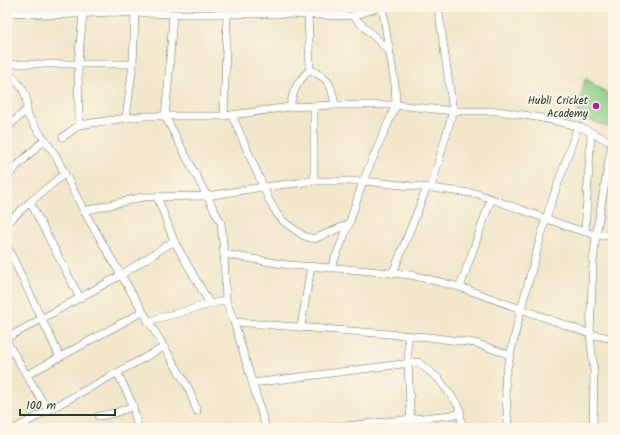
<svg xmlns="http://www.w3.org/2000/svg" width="620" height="435" viewBox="0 0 620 435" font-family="Kalam,sans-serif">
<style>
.park{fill:#8ccf89;stroke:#56865e}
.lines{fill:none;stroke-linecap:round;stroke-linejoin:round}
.minor-casing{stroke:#697869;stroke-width:8}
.minor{stroke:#fff;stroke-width:7}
.poi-dot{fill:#b5179e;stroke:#fcf5e5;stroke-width:1.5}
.labels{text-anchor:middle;stroke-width:4;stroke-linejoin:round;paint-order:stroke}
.poi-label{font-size:11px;fill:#1f3d34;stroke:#fcf5e5;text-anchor:end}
</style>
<rect width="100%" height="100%" fill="#fcf5e5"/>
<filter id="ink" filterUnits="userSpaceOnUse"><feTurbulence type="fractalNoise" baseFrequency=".025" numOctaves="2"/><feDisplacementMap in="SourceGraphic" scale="8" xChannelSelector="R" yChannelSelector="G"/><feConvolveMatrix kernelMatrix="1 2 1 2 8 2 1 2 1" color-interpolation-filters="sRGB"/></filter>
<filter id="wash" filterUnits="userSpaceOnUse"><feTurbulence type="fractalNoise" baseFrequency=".012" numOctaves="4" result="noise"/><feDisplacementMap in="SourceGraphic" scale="16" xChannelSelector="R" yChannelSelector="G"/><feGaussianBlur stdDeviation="0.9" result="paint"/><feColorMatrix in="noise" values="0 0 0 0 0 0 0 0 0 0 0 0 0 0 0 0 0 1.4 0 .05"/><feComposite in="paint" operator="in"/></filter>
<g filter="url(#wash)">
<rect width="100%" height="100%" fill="#f2e7cb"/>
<path class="park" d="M585 78 613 97V129L577 115Z"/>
</g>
<g filter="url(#ink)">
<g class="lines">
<g class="minor-casing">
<g id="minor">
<path d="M7 12 55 15 113 12 173 14H285L353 16 380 7"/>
<path d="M173 14 168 87 165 116 221 223 224 254 288 265 349 269 411 275 460 287 590 334 594 372 593 428"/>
<path d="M353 16 389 51"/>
<path d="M15 64H133"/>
<path d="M310 69C330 81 331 82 335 105"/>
<path d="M7 72C13 78 22 85 25 94 28 101 26 109 28 116L56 156 84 211 121 275 188 387 197 411"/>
<path d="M314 106V181"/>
<path d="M290 107C293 89 298 82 310 69L308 15"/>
<path d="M232 115 269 200 277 214 284 222 304 236 314 239 349 224"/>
<path d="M224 116 227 14"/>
<path d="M126 118 133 64 135 14"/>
<path d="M79 125 78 64 83 14"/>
<path d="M7 128 26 110"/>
<path d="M63 137 79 125 126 118 145 116H224L290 107 335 105H396L453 111H498L542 118 578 126 613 143"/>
<path d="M612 143 596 235 593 263 590 334 613 339"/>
<path d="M7 178 16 167 45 139"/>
<path d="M431 188 453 111 438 7"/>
<path d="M157 196 174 241 210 304"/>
<path d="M30 202 80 298"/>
<path d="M84 211 143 197 207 196 263 187 314 181H363L431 188 478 194 569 227 596 235 613 236"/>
<path d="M7 223 30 202 64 174"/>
<path d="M585 232 591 133"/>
<path d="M7 246 60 357"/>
<path d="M224 254 226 300 234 322 428 337 475 343 510 355"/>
<path d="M331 268 349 224 363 181 396 105 395 84 382 7"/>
<path d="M393 273 427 187"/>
<path d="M460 287 491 199"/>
<path d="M148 321 226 300"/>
<path d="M234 322 266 428"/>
<path d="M301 327 311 266"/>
<path d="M408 336V363L411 428"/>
<path d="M7 338 121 275 174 241"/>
<path d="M7 342 48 411"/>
<path d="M118 374 132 403 138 428"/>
<path d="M27 375 142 312"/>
<path d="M253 383 418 362 439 379 460 408 462 428"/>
<path d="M99 416 115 413 133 406"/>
<path d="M16 428 164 347"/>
<path d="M326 428 461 414"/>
<path d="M508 428 505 377 521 309 546 218 578 126"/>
</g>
</g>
<use href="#minor" class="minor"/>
</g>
</g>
<circle class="poi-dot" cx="596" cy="106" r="4"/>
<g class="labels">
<g class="poi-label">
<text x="588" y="104">Hubli Cricket<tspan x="588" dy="13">Academy</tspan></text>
</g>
</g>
<rect width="620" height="435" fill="none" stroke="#fcf5e5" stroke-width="24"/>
<path d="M20 409v6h95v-6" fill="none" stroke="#1f3d34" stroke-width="2"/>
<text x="26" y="409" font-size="12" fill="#1f3d34" stroke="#fcf5e5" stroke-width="3" paint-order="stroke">100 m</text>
</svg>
